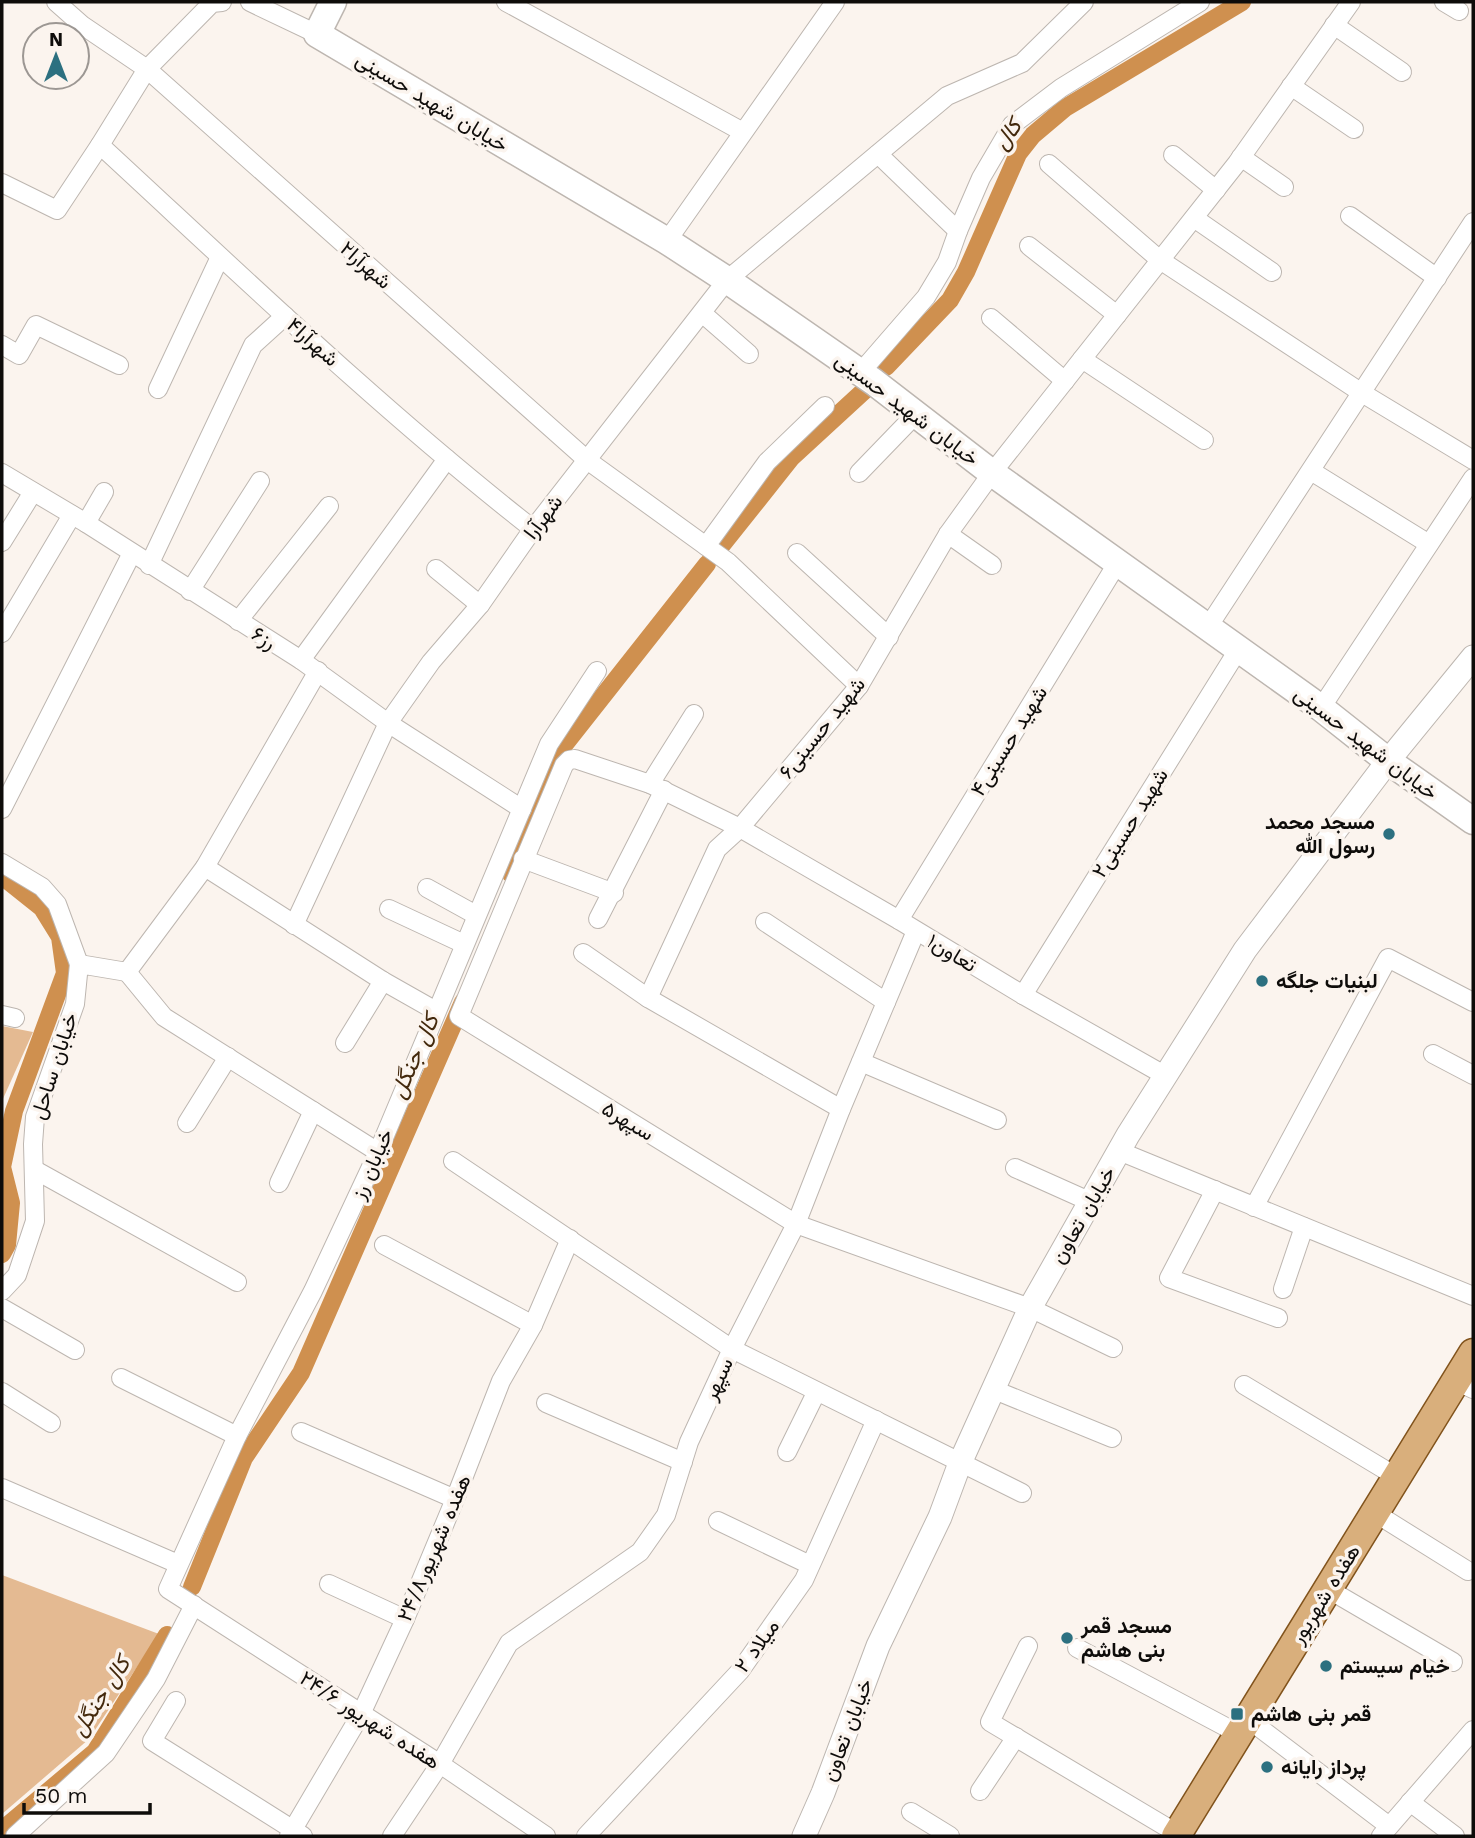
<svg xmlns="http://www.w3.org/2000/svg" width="1475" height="1838" viewBox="0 0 1475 1838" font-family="'Work Sans',Vazirmatn,sans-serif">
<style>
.green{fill:#e4ba92}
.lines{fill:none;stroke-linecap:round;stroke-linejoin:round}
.canal{stroke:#cf904f;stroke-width:18}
.minor-casing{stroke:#bdb6b0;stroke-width:20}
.tertiary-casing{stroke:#bdb6b0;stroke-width:25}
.secondary-casing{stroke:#bdb6b0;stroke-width:29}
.primary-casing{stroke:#81531c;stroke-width:31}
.minor{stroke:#fff;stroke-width:18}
.tertiary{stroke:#fff;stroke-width:23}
.secondary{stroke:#fff;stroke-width:26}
.primary{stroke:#d9af7c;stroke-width:28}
.poi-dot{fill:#2c7080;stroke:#fbf4ee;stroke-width:2.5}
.labels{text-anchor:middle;stroke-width:7;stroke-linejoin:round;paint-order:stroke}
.street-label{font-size:21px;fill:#0e0c0a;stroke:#fbf4ee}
.poi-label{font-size:21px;font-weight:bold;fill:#0e0c0a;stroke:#fbf4ee;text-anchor:start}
.water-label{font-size:23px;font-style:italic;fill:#43290d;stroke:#fbf4ee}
</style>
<rect width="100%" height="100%" fill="#fbf4ee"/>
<g class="green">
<path d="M2 1026 33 1032 2 1101Z"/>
<path d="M2 1575 159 1634 89 1739 2 1814Z"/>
</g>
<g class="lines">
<g class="canal">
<path d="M886 367 950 300 966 272 1018 154 1033 135 1065 108 1242 2"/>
<path d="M718 550 792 457 866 389"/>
<path d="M510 873 550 763 707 564"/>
<path d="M2 876 42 908 60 937 65 973 14 1111 2 1167 11 1203 7 1245 2 1254"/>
<path d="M192 1587 244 1458 301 1373 463 1002"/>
<path d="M2 1830 95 1752 167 1635"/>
</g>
<g class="minor-casing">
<g id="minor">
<path d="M56 2 82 25 147 69 587 460 728 562 859 686"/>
<path d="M250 2 317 34"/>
<path d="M506 2 743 132"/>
<path d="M1444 2 1459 11"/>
<path d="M1334 25 1402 72"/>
<path d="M1291 86 1354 129"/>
<path d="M100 145C242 276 381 410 533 529"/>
<path d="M878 154 958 231"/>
<path d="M1173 155 1216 190"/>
<path d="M1241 157 1284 187"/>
<path d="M1049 164 1160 260 1362 393 1473 460"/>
<path d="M2 183 57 210 100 145 147 69 212 3 222 2"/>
<path d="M1350 216 1437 278"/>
<path d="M1194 218 1272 272"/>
<path d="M667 241 835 2"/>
<path d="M1029 246 1117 315"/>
<path d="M702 313 749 354"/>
<path d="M991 318 1065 381"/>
<path d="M2 345 19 355 36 325 119 365"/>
<path d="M1082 359 1204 440"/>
<path d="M860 373 926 297 947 262 958 231 981 178 1012 125 1061 88 1200 2"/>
<path d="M158 389 220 257"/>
<path d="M1311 471 1429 544"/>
<path d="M2 473 86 523 301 660 388 723 522 809"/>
<path d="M859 473 916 414"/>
<path d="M86 523 104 492"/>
<path d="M948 534 992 565"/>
<path d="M2 542 33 492"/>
<path d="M706 546 767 462 825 406"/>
<path d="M797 553 889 637"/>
<path d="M149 565 253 345 285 316"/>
<path d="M436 569 480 605"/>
<path d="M190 591 260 481"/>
<path d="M238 621 329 506"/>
<path d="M1208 627 1473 222"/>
<path d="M2 633 72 515"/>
<path d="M301 660 447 459"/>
<path d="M1321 708 1473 478"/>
<path d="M650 784 694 714"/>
<path d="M2 809 132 553"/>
<path d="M523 859 614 893"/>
<path d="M2 863 42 887 57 904 79 964"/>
<path d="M205 867 383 981 436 1011"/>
<path d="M427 888 476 915"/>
<path d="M389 909 464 944"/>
<path d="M598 919 664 790"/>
<path d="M899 920 1118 562"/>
<path d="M765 922 886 1002"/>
<path d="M294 925 388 723 431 662 480 605 533 529 727 280 947 96 1022 63 1084 2"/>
<path d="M583 953 648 998 841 1109"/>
<path d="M127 972 205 867 318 671"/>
<path d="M127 972 164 1017 378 1152"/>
<path d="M1023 995 1238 650"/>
<path d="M648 998 717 849 740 828 859 686 948 534 992 473 1237 163 1351 2"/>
<path d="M2 1015 15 1018"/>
<path d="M345 1043 383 981"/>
<path d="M1433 1054 1473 1075"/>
<path d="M861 1062 997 1120"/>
<path d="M187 1123 228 1057"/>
<path d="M1119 1151 1473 1296"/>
<path d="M453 1161 732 1349 1022 1493"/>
<path d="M1015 1168 1091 1202"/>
<path d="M35 1170 237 1282"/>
<path d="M279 1183 313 1111"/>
<path d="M1215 1190 1169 1278 1278 1318"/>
<path d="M1254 1207 1388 958 1473 1002"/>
<path d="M384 1245 533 1325"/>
<path d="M1283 1289 1304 1227"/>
<path d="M2 1291 17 1275 35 1221 33 1144 35 1117 75 1004 79 964 127 972"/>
<path d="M2 1308 75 1350"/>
<path d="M1113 1348 1030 1308 796 1224 459 1016 564 765 569 760 575 759 650 784 740 828 899 920 1023 995 1166 1076"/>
<path d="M121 1378 237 1436"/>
<path d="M1456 1381 1473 1389"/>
<path d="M1244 1385 1397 1477"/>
<path d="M992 1389 1112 1438"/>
<path d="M2 1392 51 1423"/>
<path d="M546 1403 683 1462"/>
<path d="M301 1432 455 1499"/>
<path d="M787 1452 816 1393"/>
<path d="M2 1488 178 1564"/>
<path d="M1375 1513 1468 1571"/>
<path d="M718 1521 810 1565"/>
<path d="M329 1584 405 1619"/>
<path d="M1328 1589 1453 1662"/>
<path d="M1028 1646 990 1722 1178 1834"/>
<path d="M1077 1648 1239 1734"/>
<path d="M176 1701 152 1741 303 1836"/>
<path d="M1248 1719 1389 1826"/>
<path d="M980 1791 1016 1737"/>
<path d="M1410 1802 1455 1836"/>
<path d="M911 1812 950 1836"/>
<path d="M15 1836 106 1753 156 1679 194 1605"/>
<path d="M289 1836 361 1714 405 1619 455 1499 501 1381 533 1325 570 1239"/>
<path d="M392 1836 440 1764 509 1643 640 1552 666 1515 689 1442 732 1349 796 1224 841 1109 916 931"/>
<path d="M546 1836 440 1764 168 1589 237 1436 313 1291 378 1152 549 744 597 671"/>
<path d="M586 1836 740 1671 804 1580 876 1420"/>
<path d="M1381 1836 1473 1730"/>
</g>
</g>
<g class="tertiary-casing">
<path id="tertiary" d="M804 1836 823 1793 878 1646 940 1517 960 1463 1030 1308 1128 1135 1245 950 1388 761 1473 657"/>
</g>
<g class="secondary-casing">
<path id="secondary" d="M333 2 317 34 667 241 727 280 874 382 992 473 1321 708 1388 761 1473 821"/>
</g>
<g class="primary-casing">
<path id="primary" d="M1176 1836 1473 1353"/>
</g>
<use href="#minor" class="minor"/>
<use href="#tertiary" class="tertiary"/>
<use href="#secondary" class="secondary"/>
<use href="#primary" class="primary"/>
</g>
<g class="poi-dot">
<circle cx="1389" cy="834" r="7"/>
<circle cx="1262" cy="981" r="7"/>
<circle cx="1067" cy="1638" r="7"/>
<circle cx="1326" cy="1666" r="7"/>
<rect x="1230" y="1707" width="14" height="14" rx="3.5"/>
<circle cx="1267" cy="1767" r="7"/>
</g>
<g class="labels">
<g class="street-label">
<text transform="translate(432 102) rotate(31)" y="7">خیابان شهید حسینی</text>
<text transform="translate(366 265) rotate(41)" y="7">شهرآرا۲</text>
<text transform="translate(313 342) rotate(42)" y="7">شهرآرا۴</text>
<text transform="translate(907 409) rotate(37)" y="7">خیابان شهید حسینی</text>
<text transform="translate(543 517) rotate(-53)" y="7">شهرآرا</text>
<text transform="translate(264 638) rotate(32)" y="7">رز۶</text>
<text transform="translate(822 728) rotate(-51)" y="7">شهید حسینی۶</text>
<text transform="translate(1009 741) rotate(-58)" y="7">شهید حسینی۴</text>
<text transform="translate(1366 743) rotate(37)" y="7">خیابان شهید حسینی</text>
<text transform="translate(1130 823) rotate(-58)" y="7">شهید حسینی۲</text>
<text transform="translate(952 953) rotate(31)" y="7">تعاون۱</text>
<text transform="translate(54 1066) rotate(-72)" y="7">خیابان ساحل</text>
<text transform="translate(628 1121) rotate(31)" y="7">سپهر۵</text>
<text transform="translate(372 1164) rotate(-66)" y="7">خیابان رز</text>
<text transform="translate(1083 1215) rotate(-60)" y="7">خیابان تعاون</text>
<text transform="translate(718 1379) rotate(-65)" y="7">سپهر</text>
<text transform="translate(434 1548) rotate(-67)" y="7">هفده شهریور۲۴/۸</text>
<text transform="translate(1325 1594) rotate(-58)" y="7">هفده شهریور</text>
<text transform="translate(757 1646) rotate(-54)" y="7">میلاد ۲</text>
<text transform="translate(370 1720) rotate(33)" y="7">هفده شهریور ۲۴/۶</text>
<text transform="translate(847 1730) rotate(-69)" y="7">خیابان تعاون</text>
</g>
<g class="poi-label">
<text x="1375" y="829" text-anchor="end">مسجد محمد<tspan x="1375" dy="24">رسول الله</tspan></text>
<text x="1276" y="988">لبنیات جلگه</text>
<text x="1081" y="1633">مسجد قمر<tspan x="1081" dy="24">بنی هاشم</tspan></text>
<text x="1340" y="1673">خیام سیستم</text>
<text x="1251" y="1721">قمر بنی هاشم</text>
<text x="1281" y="1774">پرداز رایانه</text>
</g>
<g class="water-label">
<text transform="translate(1007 134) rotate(-53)" y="8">کال</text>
<text transform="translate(414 1056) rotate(-66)" y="8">کال جنگل</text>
<text transform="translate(100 1696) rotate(-57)" y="8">کال جنگل</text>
</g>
</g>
<rect width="1475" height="1838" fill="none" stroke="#0e0c0a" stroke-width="7"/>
<g transform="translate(56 56)"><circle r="33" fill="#fbf4ee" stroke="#9c9793" stroke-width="2"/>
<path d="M0-5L12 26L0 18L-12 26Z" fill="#2c7080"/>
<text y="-10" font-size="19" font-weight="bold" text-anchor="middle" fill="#0e0c0a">N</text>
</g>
<path d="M24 1803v10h126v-10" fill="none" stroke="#0e0c0a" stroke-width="3.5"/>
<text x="35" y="1803" font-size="21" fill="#0e0c0a" stroke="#fbf4ee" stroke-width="5" paint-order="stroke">50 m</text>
</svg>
